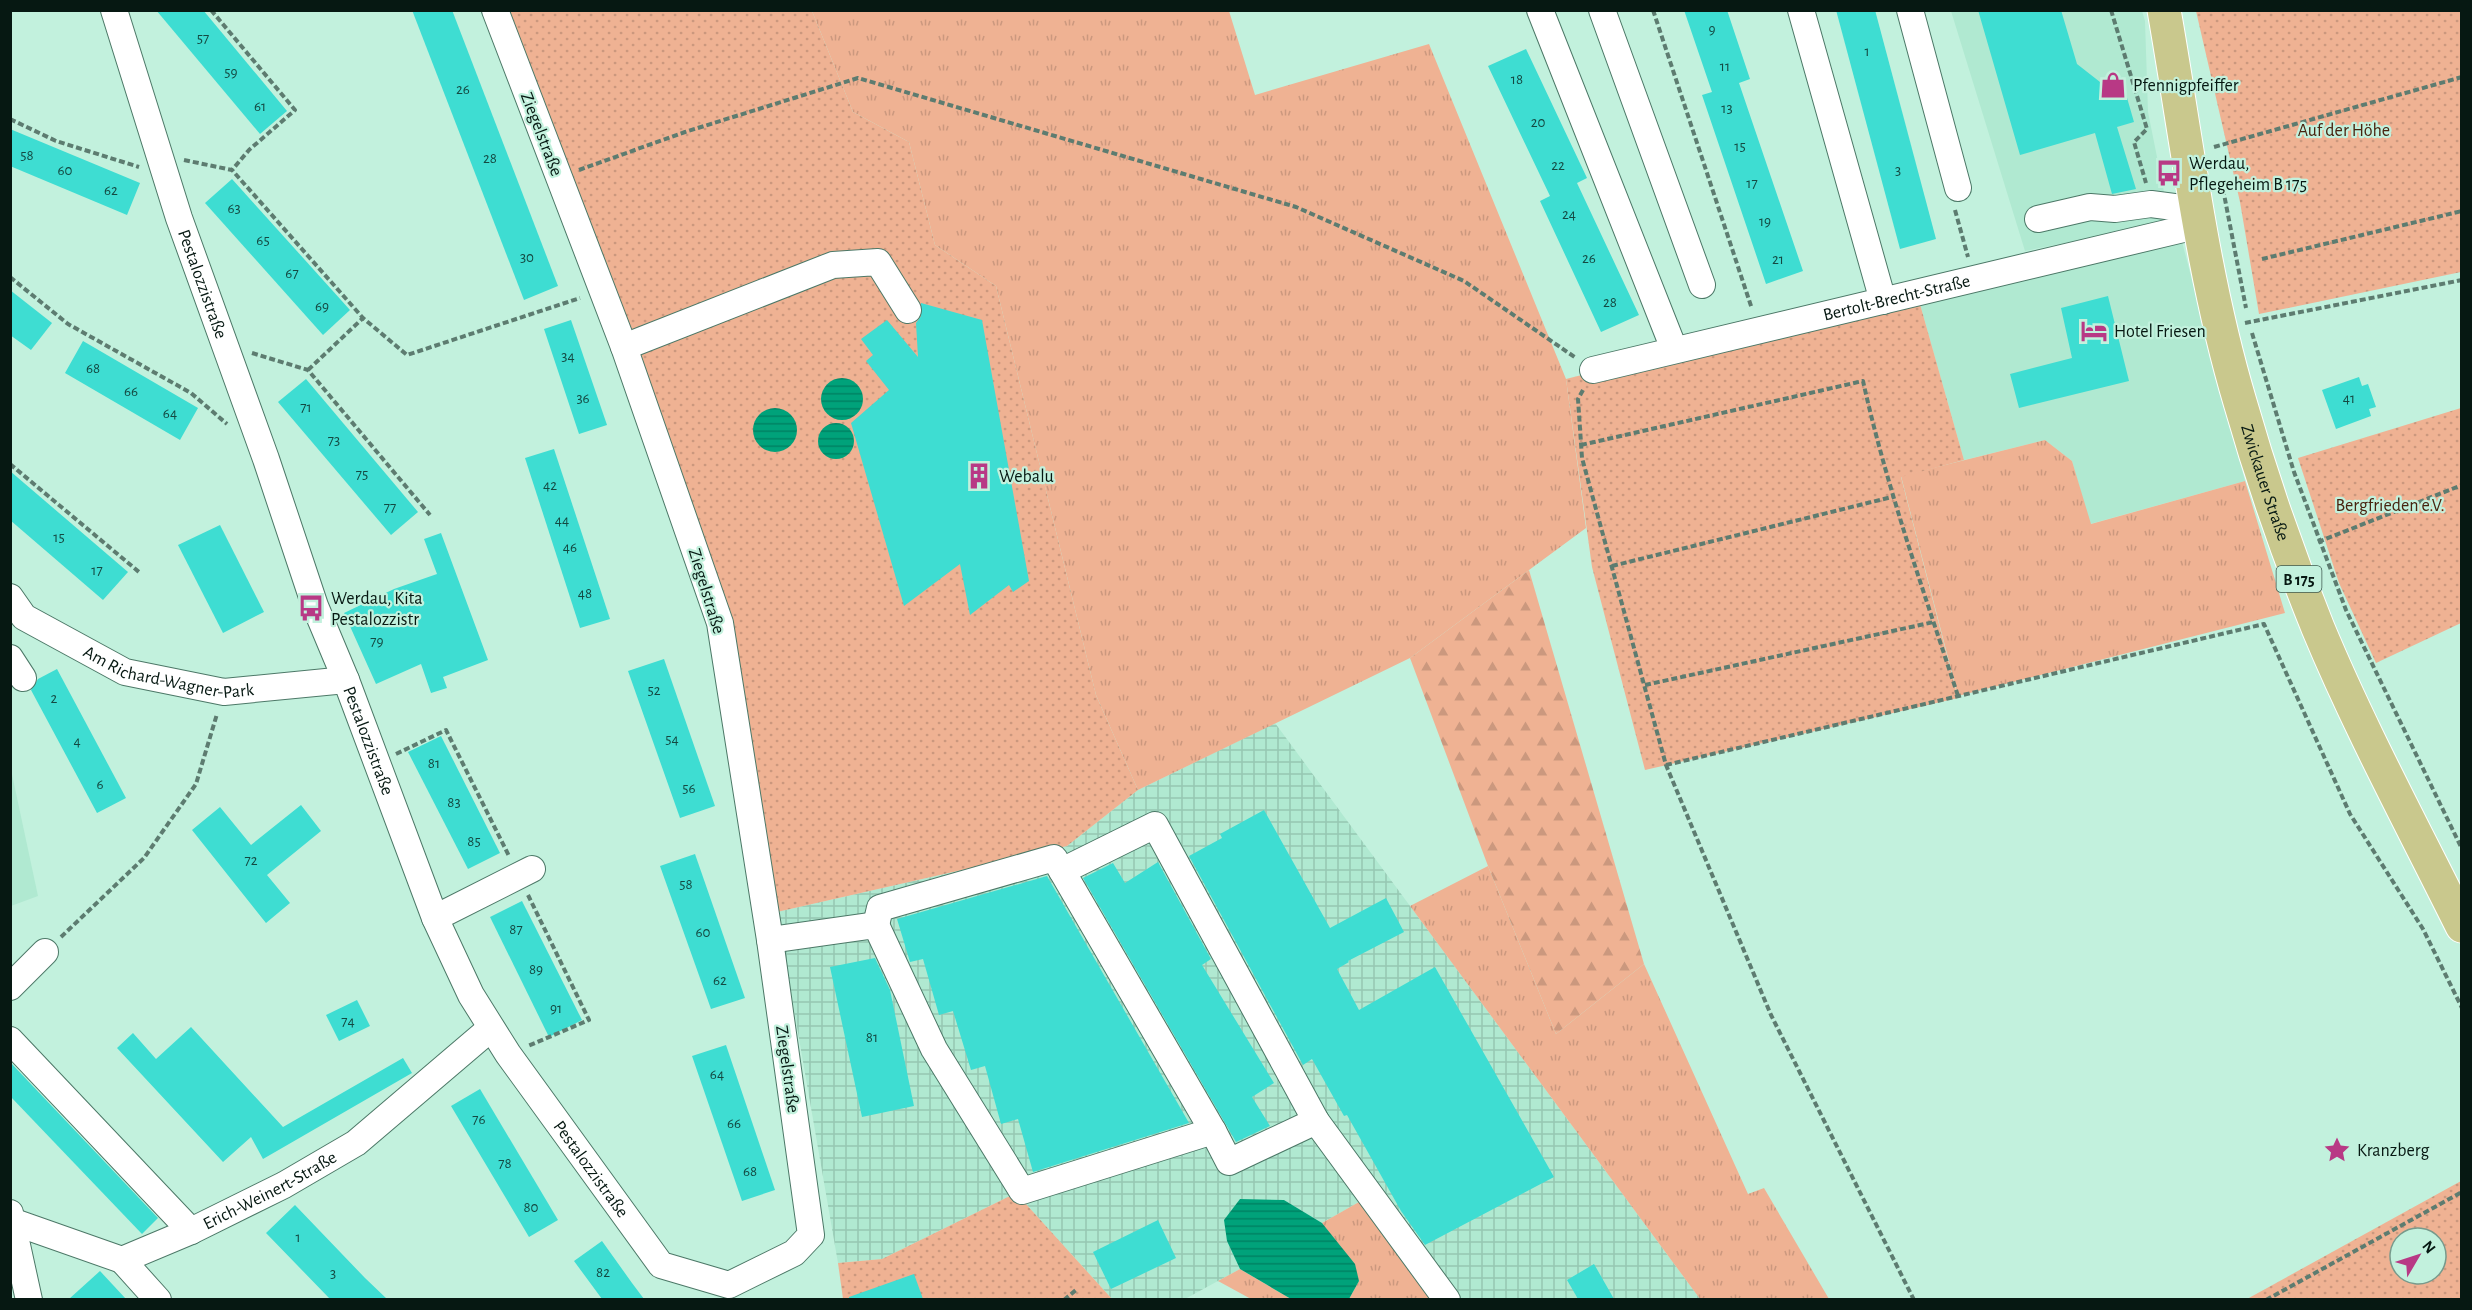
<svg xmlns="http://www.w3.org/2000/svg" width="2472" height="1310" viewBox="0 0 2472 1310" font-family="'Alegreya Sans',sans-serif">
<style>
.built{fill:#b0e9d1}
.industrial{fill:url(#industrial-grid)}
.grass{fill:url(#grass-tufts)}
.forest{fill:url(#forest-firs)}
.park{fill:url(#park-dots);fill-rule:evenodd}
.water{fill:url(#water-rules)}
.building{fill:#3eddd2}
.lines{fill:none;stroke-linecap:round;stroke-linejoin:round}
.minor-casing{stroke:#4c7867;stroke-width:28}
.major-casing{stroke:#fff;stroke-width:35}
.path{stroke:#5d7c70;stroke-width:4;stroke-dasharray:6 3;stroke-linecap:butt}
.minor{stroke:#fff;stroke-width:26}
.major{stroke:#c9c88d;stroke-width:33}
.labels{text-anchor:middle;stroke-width:4.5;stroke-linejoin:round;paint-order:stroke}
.number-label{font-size:15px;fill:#144942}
.shield{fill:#c2f1dd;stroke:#3e594f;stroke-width:1.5}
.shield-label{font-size:16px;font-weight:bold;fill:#061812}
.poi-label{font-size:18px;fill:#061812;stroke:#c2f1dd;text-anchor:start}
.park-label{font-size:18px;fill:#48230f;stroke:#c2f1dd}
.street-label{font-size:18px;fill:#061812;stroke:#c2f1dd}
</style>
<defs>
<pattern id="industrial-grid" width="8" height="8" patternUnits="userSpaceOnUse" patternTransform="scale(1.5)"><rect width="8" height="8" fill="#b0e9d1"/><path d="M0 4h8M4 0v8" fill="none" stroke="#96c7b2"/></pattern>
<pattern id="grass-tufts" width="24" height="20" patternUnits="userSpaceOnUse" patternTransform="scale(1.5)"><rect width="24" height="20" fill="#efb293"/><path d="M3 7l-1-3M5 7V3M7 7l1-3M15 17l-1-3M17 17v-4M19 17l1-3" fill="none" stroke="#cb987e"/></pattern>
<pattern id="forest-firs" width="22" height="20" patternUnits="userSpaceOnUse" patternTransform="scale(1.5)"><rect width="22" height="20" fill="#efb293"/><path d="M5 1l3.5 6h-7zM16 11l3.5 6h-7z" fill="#cb987e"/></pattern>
<pattern id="park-dots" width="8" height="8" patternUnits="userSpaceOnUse" patternTransform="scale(1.5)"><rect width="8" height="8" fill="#efb293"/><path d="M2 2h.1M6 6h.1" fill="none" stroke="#cb987e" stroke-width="1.8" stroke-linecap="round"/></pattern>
<pattern id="water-rules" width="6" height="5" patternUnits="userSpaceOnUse" patternTransform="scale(1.5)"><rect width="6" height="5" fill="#00a27a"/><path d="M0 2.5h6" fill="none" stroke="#008363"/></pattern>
</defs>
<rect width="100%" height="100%" fill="#c2f1dd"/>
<g class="built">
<path d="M1951 11H2142L2145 21 2148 112 2170 222 2025 251Z"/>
<path d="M2177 223 2245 481 2090 524 2072 461 2045 440 1964 460 1916 290Z"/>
<path d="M10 765 38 896 11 906H10Z"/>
</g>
<path class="industrial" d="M1275 723 1700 1299H1432L1366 1198 1322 1223 1284 1200 1227 1241 1240 1269 1185 1299H1112L1016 1193 882 1259 838 1263 777 912 1067 846 1138 790Z"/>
<g class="grass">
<path d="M812 11H1229L1255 95 1429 44 1566 379 1586 528 1410 658 1138 790 1096 695 996 286 935 245 909 142 853 112Z"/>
<path d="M2045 440 2072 461 2091 524 2245 481 2285 613 1958 696 1901 476Z"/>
<path d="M1488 866 1556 1034 1644 964 1748 1194 1764 1188 1829 1299H1700L1410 906Z"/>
<path d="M1366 1198 1432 1299H1349L1359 1281 1322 1223Z"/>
<path d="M1240 1269 1291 1299H1251L1218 1281Z"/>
</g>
<path class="forest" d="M1529 570 1644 964 1556 1034 1488 866 1410 658Z"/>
<g class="park">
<path d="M508 11H812L853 112 909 142 935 245 996 286 1096 695 1138 790 1067 846 777 912 730 617Z"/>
<path d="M2196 11H2461V272L2259 314 2240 202Z"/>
<path d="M1916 290 1964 460 1901 477 1958 698 1645 770 1592 567 1566 379Z"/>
<path d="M2461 408V623L2376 663 2339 583 2298 458Z"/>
<path d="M2461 1181V1299H2247ZM2400 1238H2436V1274H2400Z"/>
<path d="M1016 1193 1112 1299H843L838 1263 882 1259Z"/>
</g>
<g class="water">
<circle cx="842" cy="399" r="21"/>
<circle cx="775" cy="430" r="22"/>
<circle cx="836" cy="441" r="18"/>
<path d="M1240 1199 1284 1200 1322 1223 1355 1264 1359 1281 1349 1299H1291L1240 1269 1227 1241 1224 1220Z"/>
</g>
<g class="building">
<path d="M156 10H203L287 111 260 134Z"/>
<path d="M412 10H452L558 286 524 300Z"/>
<path d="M1684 10H1727L1750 79 1739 83 1803 271 1766 284 1702 95 1712 92Z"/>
<path d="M1836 10H1875L1936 239 1900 249Z"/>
<path d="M1978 10H2061L2077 64 2100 82 2121 77 2134 122 2117 127 2136 189 2112 194 2095 133 2020 155Z"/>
<path d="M1526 49 1587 178 1577 183 1639 315 1601 332 1540 201 1550 196 1488 66Z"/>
<path d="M10 129 140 183 127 215 10 166Z"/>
<path d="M232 179 350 310 323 335 205 203Z"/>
<path d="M10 290 52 323 31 350 10 335Z"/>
<path d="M2108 296 2129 381 2019 408 2010 374 2072 358 2061 308Z"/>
<path d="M921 303 982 320 1029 581 1013 592 1009 585 970 615 960 564 904 606 851 423 889 390 866 361 873 355 861 339 887 320 918 357 916 323 921 316Z"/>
<path d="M571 320 607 425 579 434 544 329Z"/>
<path d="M83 341 198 408 180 440 65 373Z"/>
<path d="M2359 377 2362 386 2368 384 2376 407 2369 409 2371 416 2336 429 2322 390Z"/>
<path d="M306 379 418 512 391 535 278 402Z"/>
<path d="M554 449 610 619 580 628 525 458Z"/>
<path d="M10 471 128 572 103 600 10 520Z"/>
<path d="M220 525 264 612 223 633 178 545Z"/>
<path d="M441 533 488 660 443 677 447 688 431 693 421 664 376 684 344 613 394 589 437 574 424 539Z"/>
<path d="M664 659 715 806 680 818 628 671Z"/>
<path d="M57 669 126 798 97 813 31 690 38 679Z"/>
<path d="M441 736 500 853 468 869 408 752Z"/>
<path d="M301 805 321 831 267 875 290 903 266 923 192 830 220 807 251 845Z"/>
<path d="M1264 810 1330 928 1386 898 1404 932 1348 961 1349 962 1337 969 1359 1010 1435 967 1554 1177 1425 1245 1401 1211 1347 1115 1344 1116 1312 1059 1303 1065 1189 856 1222 838 1220 834Z"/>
<path d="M695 854 745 998 711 1009 660 866Z"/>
<path d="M1158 862 1211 959 1202 965 1274 1083 1252 1097 1270 1126 1236 1142 1083 878 1113 863 1125 883Z"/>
<path d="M1047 876 1189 1123 1033 1172 1018 1119 1001 1124 985 1066 971 1070 953 1011 939 1015 923 959 910 962 897 919Z"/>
<path d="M522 901 582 1020 549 1037 490 917Z"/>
<path d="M875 958 890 990 914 1106 862 1117 830 967Z"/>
<path d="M357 1000 370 1026 339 1041 326 1015Z"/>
<path d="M191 1027 283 1127 403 1058 412 1073 263 1159 251 1137 223 1162 117 1048 133 1033 156 1059Z"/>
<path d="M726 1045 775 1190 742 1201 692 1056Z"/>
<path d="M10 1062 158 1218 142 1234 10 1096Z"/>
<path d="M480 1089 558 1220 529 1237 451 1106Z"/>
<path d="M295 1205 365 1278 387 1299H330L266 1233Z"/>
<path d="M1158 1220 1176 1258 1111 1289 1093 1252Z"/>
<path d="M602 1241 632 1283 644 1299H602L574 1261Z"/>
<path d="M1594 1264 1614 1299H1578L1567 1280Z"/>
<path d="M100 1271 126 1299H69Z"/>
<path d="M914 1274 923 1299H849V1297Z"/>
</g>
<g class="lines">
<g class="minor-casing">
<g id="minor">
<path id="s1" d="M114 10 179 218 266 459 315 606 346 680 435 918 471 995 508 1054 661 1265 729 1285 794 1253 811 1235 770 940 720 623 624 347 495 10"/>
<path d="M1540 10 1674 349"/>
<path d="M1602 10 1702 285"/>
<path d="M1801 10 1883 301"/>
<path d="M1910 10 1958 188"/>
<path d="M2038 219 2090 207 2115 209 2151 204 2197 210"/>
<path d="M624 347 833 265 878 262 908 310"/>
<path id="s2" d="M1593 370 2200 225"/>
<path id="s3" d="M10 597 24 617 125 672 224 692 346 680"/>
<path d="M10 658 23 678"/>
<path d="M435 918 532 869"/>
<path d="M876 925 880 908 1054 858 1062 871"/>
<path d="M770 940 876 925 934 1049 1022 1191 1213 1131 1062 871 1155 825 1316 1121 1447 1300"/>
<path d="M10 987 45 952"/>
<path d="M10 1040 191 1231"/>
<path d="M1213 1131 1229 1162 1316 1121"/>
<path d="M10 1213 29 1300"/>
<path id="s4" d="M14 1222 122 1260 191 1231 284 1185 356 1143 491 1028"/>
<path d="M122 1260 158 1300"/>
</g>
</g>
<g class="major-casing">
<g id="major">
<path id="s5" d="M2164 10C2187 141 2202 275 2240 402 2262 479 2288 554 2318 628 2360 729 2413 827 2462 926"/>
</g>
</g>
<g class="path">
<path d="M211 10 295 110 249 150 232 170"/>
<path d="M1653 10 1752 309"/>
<path d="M2111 10 2147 129 2134 142 2146 183"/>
<path d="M10 119 56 141 139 167"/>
<path d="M2214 147 2462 77"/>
<path d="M184 160 232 170 363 318 407 355 580 298"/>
<path d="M579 170 685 132 858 78 1296 207 1464 281 1576 358"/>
<path d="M2223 189 2246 308"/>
<path d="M1955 210 1968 257"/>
<path d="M2262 259 2462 211"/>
<path d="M10 277 68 324 191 393 227 424"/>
<path d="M2245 323 2462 280"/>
<path d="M2252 333 2294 472 2346 610 2462 849"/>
<path d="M252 353 308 370 430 515"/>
<path d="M308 370 363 318"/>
<path d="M1583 390 1578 399 1582 458 1666 765 1771 1015 1914 1300"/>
<path d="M1581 445 1863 381C1887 489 1924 592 1958 696"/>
<path d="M10 464 139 572"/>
<path d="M2318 542 2462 485"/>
<path d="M1612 566 1892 497"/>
<path d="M1645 685 1934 622"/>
<path d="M396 754 446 730 509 856"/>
<path d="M1666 765 2264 624 2350 814 2423 929 2462 1008"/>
<path d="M528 895 589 1020 528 1046"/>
<path d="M61 937 144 858 196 784 217 714"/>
<path d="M1064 1300 1076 1290"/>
<path d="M2266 1300 2462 1192"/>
</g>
<use href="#minor" class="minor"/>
<use href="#major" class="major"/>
</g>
<defs>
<g id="shop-bare" transform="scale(2.07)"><path d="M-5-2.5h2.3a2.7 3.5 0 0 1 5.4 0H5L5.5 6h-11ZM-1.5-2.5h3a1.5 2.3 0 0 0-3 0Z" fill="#b83985" stroke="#c2f1dd" stroke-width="2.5" paint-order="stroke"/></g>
<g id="bus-bare" transform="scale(2.07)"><path d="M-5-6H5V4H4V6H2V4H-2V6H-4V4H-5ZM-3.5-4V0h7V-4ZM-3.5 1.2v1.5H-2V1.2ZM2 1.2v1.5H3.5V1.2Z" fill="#b83985" stroke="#c2f1dd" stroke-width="2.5" paint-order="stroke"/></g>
<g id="hotel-bare" transform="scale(2.07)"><path d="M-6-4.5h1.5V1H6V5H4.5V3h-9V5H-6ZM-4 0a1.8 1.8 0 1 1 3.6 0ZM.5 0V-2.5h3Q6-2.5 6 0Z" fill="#b83985" stroke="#c2f1dd" stroke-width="2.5" paint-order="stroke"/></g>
<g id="building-bare" transform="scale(2.07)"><path d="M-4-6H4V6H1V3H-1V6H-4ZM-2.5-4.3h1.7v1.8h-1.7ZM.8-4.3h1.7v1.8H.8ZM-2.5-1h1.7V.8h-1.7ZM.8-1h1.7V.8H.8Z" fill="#b83985" stroke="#c2f1dd" stroke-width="2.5" paint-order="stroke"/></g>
<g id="sight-bare" transform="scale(2.07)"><path d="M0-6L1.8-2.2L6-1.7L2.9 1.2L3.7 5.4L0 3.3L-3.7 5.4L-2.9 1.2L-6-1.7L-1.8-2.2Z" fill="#b83985" stroke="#c2f1dd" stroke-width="2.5" paint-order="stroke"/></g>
</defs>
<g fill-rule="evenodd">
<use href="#shop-bare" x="2113" y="85"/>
<use href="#bus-bare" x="2169" y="173"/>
<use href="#hotel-bare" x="2094" y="331"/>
<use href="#building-bare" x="979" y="476"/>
<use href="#bus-bare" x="311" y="608"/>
<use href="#sight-bare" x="2337" y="1150"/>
</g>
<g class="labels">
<g class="number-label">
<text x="1712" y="34">9</text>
<text x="203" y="43">57</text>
<text x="1867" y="56">1</text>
<text x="1725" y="71">11</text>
<text x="231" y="77">59</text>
<text x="1517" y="84">18</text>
<text x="463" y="94">26</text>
<text x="260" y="111">61</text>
<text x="1727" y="113">13</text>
<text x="1538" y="127">20</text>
<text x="1740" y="151">15</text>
<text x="27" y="160">58</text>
<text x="490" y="163">28</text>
<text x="1558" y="170">22</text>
<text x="65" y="175">60</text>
<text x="1898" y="175">3</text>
<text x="1752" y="188">17</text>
<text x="111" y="195">62</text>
<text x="234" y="213">63</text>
<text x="1569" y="219">24</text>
<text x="1765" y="226">19</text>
<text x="263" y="245">65</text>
<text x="527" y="262">30</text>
<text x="1589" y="263">26</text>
<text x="1778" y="264">21</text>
<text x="292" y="278">67</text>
<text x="1610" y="307">28</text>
<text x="322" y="311">69</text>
<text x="568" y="361">34</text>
<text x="93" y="373">68</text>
<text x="131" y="396">66</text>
<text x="583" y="403">36</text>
<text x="2349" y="403">41</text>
<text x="306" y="412">71</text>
<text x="170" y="418">64</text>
<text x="334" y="445">73</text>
<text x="362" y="479">75</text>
<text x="550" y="490">42</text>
<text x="390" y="512">77</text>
<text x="562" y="525">44</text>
<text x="59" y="542">15</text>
<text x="570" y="552">46</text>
<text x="97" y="575">17</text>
<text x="585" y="598">48</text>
<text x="377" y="646">79</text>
<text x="654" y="695">52</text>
<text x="54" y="703">2</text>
<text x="672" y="744">54</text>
<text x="77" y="746">4</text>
<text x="434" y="768">81</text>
<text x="100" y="789">6</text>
<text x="689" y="793">56</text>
<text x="454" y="807">83</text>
<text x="474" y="846">85</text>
<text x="251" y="865">72</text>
<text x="686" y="889">58</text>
<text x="516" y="934">87</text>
<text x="703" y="937">60</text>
<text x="536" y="974">89</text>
<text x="720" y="985">62</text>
<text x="556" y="1013">91</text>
<text x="348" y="1026">74</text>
<text x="872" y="1042">81</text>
<text x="717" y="1079">64</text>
<text x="479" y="1124">76</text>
<text x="734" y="1128">66</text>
<text x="505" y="1168">78</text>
<text x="750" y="1176">68</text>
<text x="531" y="1212">80</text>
<text x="298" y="1242">1</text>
<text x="603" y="1277">82</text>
<text x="333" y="1278">3</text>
</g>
<rect class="shield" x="2276.5" y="566" width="45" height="26" rx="4.5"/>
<g class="shield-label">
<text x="2299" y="585">B 175</text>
</g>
<g class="poi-label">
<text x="2133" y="91">Pfennigpfeiffer</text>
<text x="2189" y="169">Werdau,<tspan x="2189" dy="21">Pflegeheim B 175</tspan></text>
<text x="2114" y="337">Hotel Friesen</text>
<text x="999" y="482">Webalu</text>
<text x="331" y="604">Werdau, Kita<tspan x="331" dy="21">Pestalozzistr</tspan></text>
<text x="2357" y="1156">Kranzberg</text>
</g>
<g class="park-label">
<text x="2344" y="136">Auf der Höhe</text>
<text x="2390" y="511">Bergfrieden e.V.</text>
</g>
<g class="street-label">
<text transform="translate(542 134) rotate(69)" y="6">Ziegelstraße</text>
<text dy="6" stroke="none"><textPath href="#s1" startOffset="288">Pestalozzistraße</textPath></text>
<text dy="6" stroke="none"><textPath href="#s2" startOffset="312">Bertolt-Brecht-Straße</textPath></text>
<text dy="6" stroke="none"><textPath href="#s5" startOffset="484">Zwickauer Straße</textPath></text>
<text transform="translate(707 591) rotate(73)" y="6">Ziegelstraße</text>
<text dy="6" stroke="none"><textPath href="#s3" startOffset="182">Am Richard-Wagner-Park</textPath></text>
<text dy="6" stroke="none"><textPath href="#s1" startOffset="774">Pestalozzistraße</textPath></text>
<text transform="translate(788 1069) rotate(82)" y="6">Ziegelstraße</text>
<text dy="6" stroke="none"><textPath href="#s1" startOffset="1260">Pestalozzistraße</textPath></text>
<text dy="6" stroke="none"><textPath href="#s4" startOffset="278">Erich-Weinert-Straße</textPath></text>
</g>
</g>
<rect width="2472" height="1310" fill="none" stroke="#061812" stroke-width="24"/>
<g transform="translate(2418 1256) rotate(51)"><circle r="28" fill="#c2f1dd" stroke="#779a8c" stroke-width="1.5"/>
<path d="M0-4.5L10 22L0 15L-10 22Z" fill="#b83985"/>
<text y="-9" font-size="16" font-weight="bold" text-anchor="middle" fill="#061812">N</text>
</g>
</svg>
